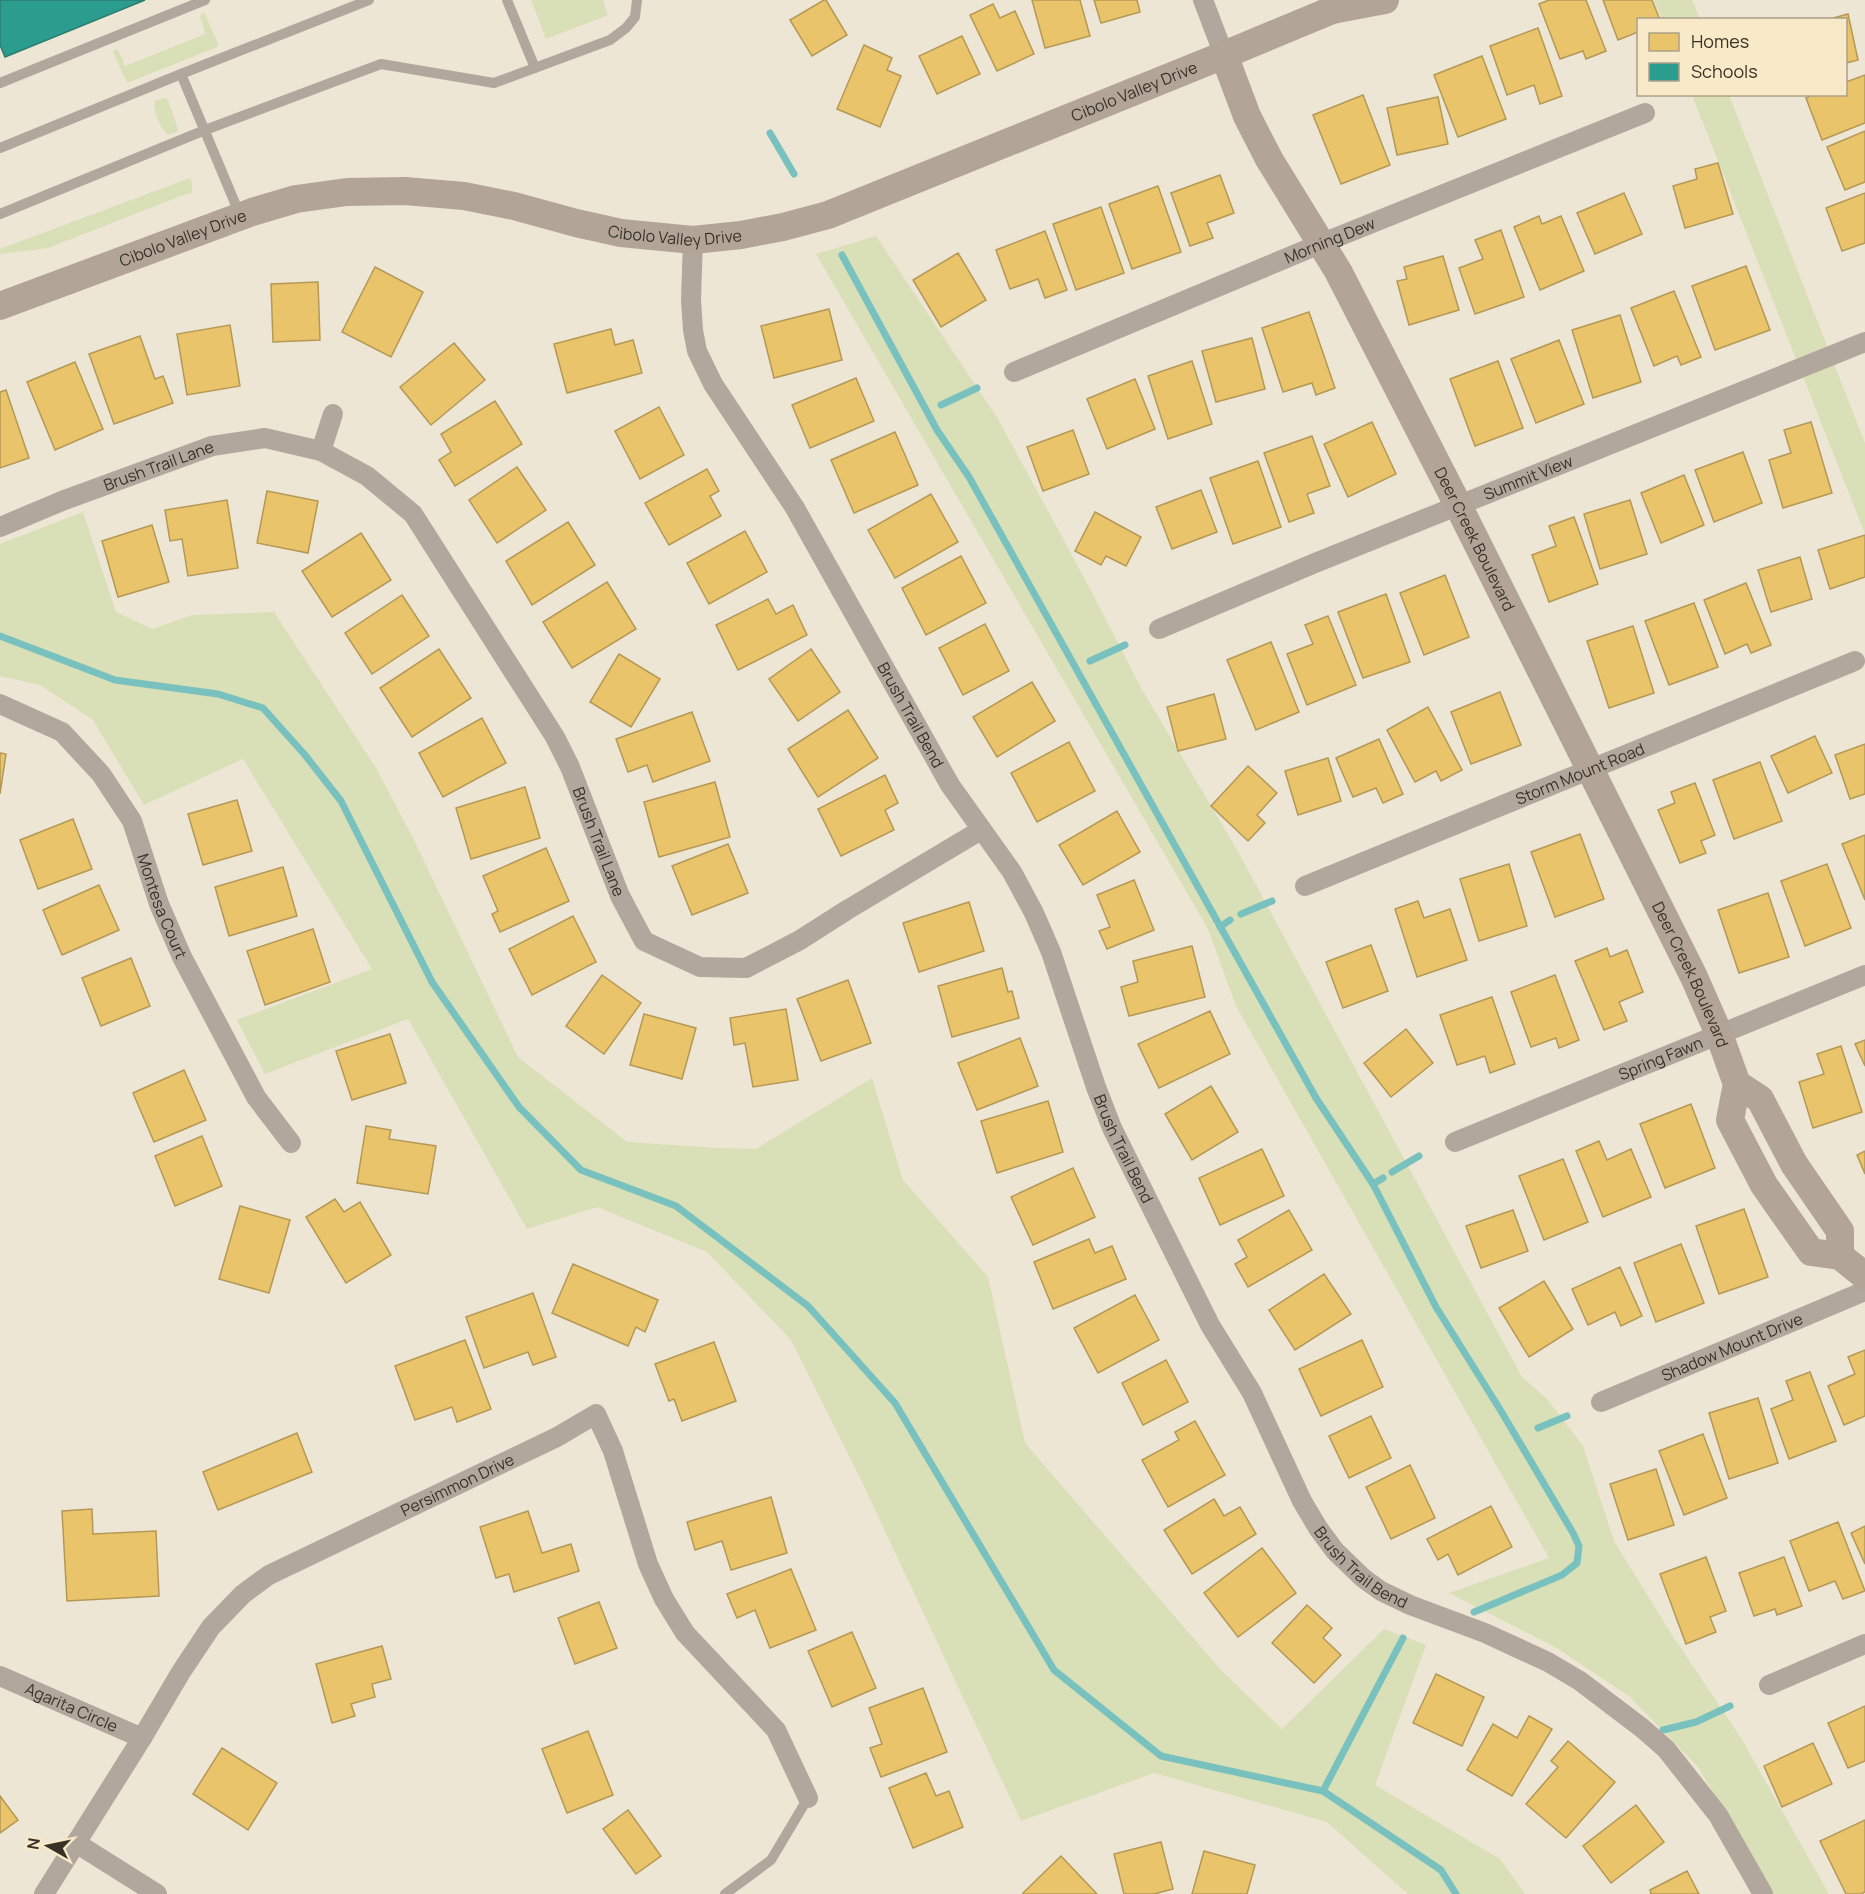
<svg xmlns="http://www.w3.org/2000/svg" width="1865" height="1894" viewBox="0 0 1865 1894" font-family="Manrope,sans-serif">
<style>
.green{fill:#d9dfb7}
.homes{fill:#e9c46a;stroke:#b49856;stroke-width:1.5}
.schools{fill:#2a9d8f;stroke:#2e7d70;stroke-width:1.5}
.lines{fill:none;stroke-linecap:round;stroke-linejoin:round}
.stream{stroke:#78c1be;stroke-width:7}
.lane{stroke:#b2a79d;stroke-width:10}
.street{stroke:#b2a79d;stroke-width:20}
.secondary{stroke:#b2a598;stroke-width:28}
.labels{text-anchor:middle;stroke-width:6;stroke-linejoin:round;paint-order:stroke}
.street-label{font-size:16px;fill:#383226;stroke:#f8eac9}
</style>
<rect width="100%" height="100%" fill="#eee6d4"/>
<g class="green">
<path d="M531 0H603L608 15 546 39Z"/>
<path d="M1654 0H1692L1700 19H1662Z"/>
<path d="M203 13 205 14 218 44 217 47 127 83 113 52 115 49 118 50 125 66 205 34 200 16Z"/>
<path d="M1692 95H1729L1865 443V534Z"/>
<path d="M164 98 168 100 178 129 177 132 168 135C160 128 153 111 155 101Z"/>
<path d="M190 178 192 183V193L186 194 48 248 0 254V249Z"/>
<path d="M876 236 998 419 1087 583 1140 686 1236 848 1522 1377 1547 1399 1583 1446 1614 1541 1672 1635 1741 1738 1829 1894H1772L1698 1767 1630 1697 1555 1647 1449 1593 1549 1558 1236 1006 1208 929 816 254Z"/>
<path d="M83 512 116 612 152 629 192 615 274 612 376 768 412 836 518 1057 627 1142 719 1148 756 1149 872 1078 903 1180 988 1277 1025 1443 1220 1669 1282 1729 1384 1629 1426 1645 1375 1785 1500 1859 1525 1894H1408L1327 1822 1154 1773 1021 1821 862 1482 791 1340 707 1252 597 1207 527 1229 408 1019 265 1074 237 1020 372 969 243 759 144 805 93 720 40 685 0 676V544Z"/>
</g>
<g class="homes">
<path d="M824 0H826L847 35 812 56 790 20Z"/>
<path d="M1032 0H1080L1090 36 1045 48Z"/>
<path d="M1094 0H1137L1140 12 1101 23Z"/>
<path d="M1549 0H1586L1606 51 1586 59 1583 51 1560 59 1539 4Z"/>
<path d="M1603 0H1652L1660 20H1638V32L1618 40Z"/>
<path d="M993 4 1000 18 1015 11 1034 54 997 71 970 15Z"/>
<path d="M1848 14 1858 60 1846 63V20H1826Z"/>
<path d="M1538 28 1562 96 1540 104 1534 85 1507 95 1490 46Z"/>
<path d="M962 36 980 74 937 94 919 56Z"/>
<path d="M864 45 892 58 887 70 901 76 880 127 837 109Z"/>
<path d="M1482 56 1506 119 1458 137 1434 75Z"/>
<path d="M1865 75V123L1822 140 1806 98 1814 94H1846V82Z"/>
<path d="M1363 95 1390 165 1341 184 1313 115Z"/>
<path d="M1438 97 1448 144 1397 155 1387 108Z"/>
<path d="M1865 131V182L1845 190 1827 147Z"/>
<path d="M1718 163 1733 214 1685 228 1673 186 1697 179 1695 169Z"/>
<path d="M1220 175 1234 213 1207 223 1213 238 1190 246 1171 193Z"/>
<path d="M1158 186 1181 252 1132 269 1109 204Z"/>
<path d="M1624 193 1642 234 1595 254 1577 213Z"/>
<path d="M1865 193V243L1842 251 1826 208Z"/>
<path d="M1101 207 1124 273 1076 290 1053 224Z"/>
<path d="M1539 216 1542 224 1561 216 1584 271 1540 290 1514 227Z"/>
<path d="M1501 230 1524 297 1475 314 1459 268 1483 259 1475 240Z"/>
<path d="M1045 231 1067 290 1045 298 1038 279 1010 289 996 250Z"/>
<path d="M958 253 986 300 941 327 913 280Z"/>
<path d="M1443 256 1459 310 1409 325 1397 281 1407 279 1404 267Z"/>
<path d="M1746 266 1770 330 1715 350 1692 286Z"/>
<path d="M375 267 423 292 391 357 342 332Z"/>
<path d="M318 282 320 340 273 342 271 284Z"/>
<path d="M1674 291 1701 357 1681 365 1677 356 1654 366 1631 308Z"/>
<path d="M829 309 842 360 774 378 761 326Z"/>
<path d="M1309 312 1335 388 1316 395 1312 383 1283 392 1262 328Z"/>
<path d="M1620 315 1641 382 1593 398 1572 330Z"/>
<path d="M230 325 240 386 187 395 177 334Z"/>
<path d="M611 329 615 345 633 340 642 373 567 393 554 344Z"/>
<path d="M140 336 155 379 163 376 173 403 114 424 89 354Z"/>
<path d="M1252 338 1265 389 1216 402 1202 351Z"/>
<path d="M1559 340 1584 404 1536 423 1511 359Z"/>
<path d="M454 343 485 380 431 425 400 387Z"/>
<path d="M1192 361 1212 424 1168 439 1148 376Z"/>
<path d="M1498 361 1523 428 1475 446 1450 379Z"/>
<path d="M75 362 103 429 55 450 27 382Z"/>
<path d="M856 378 874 421 810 448 792 405Z"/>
<path d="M1135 379 1155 429 1107 449 1087 399Z"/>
<path d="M6 390 29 458 0 468V392Z"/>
<path d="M495 401 522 444 455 486 439 460 451 452 441 434Z"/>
<path d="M659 407 684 455 640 479 615 431Z"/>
<path d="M1372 422 1396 474 1348 497 1324 444Z"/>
<path d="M1811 422 1832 493 1783 508 1769 460 1791 453 1784 430Z"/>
<path d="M1073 430 1089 474 1043 491 1027 447Z"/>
<path d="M895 432 918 485 854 513 831 460Z"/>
<path d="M1312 436 1330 486 1307 494 1314 513 1289 522 1264 453Z"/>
<path d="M1743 452 1762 503 1714 522 1695 470Z"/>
<path d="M1258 461 1281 527 1233 544 1210 478Z"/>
<path d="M517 467 546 510 497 543 469 500Z"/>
<path d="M707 469 719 491 710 496 721 516 669 545 645 503Z"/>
<path d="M1684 475 1704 525 1661 543 1641 493Z"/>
<path d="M1201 490 1217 532 1172 549 1156 507Z"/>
<path d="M267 491 318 501 308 553 257 543Z"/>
<path d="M931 494 958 542 895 578 868 530Z"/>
<path d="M227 500 238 568 188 576 182 539 170 541 165 510Z"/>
<path d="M1630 500 1647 554 1600 569 1584 514Z"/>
<path d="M1095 512 1141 537 1126 566 1106 556 1101 565 1075 551Z"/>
<path d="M1574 517 1598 584 1549 602 1532 555 1556 546 1549 526Z"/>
<path d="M568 522 595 565 532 605 506 561Z"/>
<path d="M152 525 169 582 118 597 102 541Z"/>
<path d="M745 531 767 572 709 604 687 563Z"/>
<path d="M361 533 391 580 332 617 302 571Z"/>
<path d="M1865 535V577L1830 589 1818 550Z"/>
<path d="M961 556 986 603 926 635 902 588Z"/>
<path d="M1800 557 1812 599 1771 612 1758 570Z"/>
<path d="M1445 575 1469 637 1424 655 1400 593Z"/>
<path d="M607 582 636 629 572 668 543 622Z"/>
<path d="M1746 583 1771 645 1751 653 1747 644 1725 654 1704 600Z"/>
<path d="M1386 594 1410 662 1363 678 1338 612Z"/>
<path d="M402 595 429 636 372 674 345 633Z"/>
<path d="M768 599 776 614 793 605 807 635 738 670 716 625Z"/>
<path d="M1694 603 1718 667 1669 685 1645 621Z"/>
<path d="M1328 616 1356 685 1307 705 1287 654 1313 644 1305 625Z"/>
<path d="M985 624 1009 671 963 695 939 648Z"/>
<path d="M1633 626 1654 693 1609 708 1587 641Z"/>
<path d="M1271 642 1299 712 1256 730 1227 660Z"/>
<path d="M439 649 471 698 412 737 380 688Z"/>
<path d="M811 649 840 692 798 721 769 679Z"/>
<path d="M619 654 660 679 631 727 590 702Z"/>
<path d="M1032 682 1055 721 997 757 973 717Z"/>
<path d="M1500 692 1521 745 1471 764 1451 712Z"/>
<path d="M1214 694 1226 739 1178 751 1167 707Z"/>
<path d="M1428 707 1462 770 1441 781 1436 771 1415 782 1387 730Z"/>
<path d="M848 710 878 758 818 797 788 749Z"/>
<path d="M692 712 710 761 653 782 647 765 628 772 616 739Z"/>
<path d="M482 718 506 763 443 797 419 753Z"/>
<path d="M1815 736 1832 773 1788 793 1771 756Z"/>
<path d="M1379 739 1403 794 1383 803 1376 788 1353 797 1336 758Z"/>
<path d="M1069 742 1095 791 1037 822 1011 773Z"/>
<path d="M1865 744V794L1850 799 1835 755Z"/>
<path d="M0 753 6 754 0 794Z"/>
<path d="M1328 758 1341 801 1298 815 1285 771Z"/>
<path d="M1760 762 1782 821 1734 839 1713 780Z"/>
<path d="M1248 766 1277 793 1257 815 1265 823 1248 841 1211 806Z"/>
<path d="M885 775 898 803 885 810 894 830 841 856 818 809Z"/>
<path d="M715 782 730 837 659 857 644 802Z"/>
<path d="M1695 783 1715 835 1701 841 1706 853 1680 863 1658 810 1675 803 1671 792Z"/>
<path d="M525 787 540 838 471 859 456 808Z"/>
<path d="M237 800 252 851 203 865 188 814Z"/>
<path d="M1117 811 1140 852 1083 885 1059 845Z"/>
<path d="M73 819 92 869 38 889 20 840Z"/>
<path d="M1580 834 1604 899 1555 917 1531 852Z"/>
<path d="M1865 835V900L1842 844Z"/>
<path d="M728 844 748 893 692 915 672 866Z"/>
<path d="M546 848 569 901 500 932 492 914 498 911 483 876Z"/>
<path d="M1509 864 1527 926 1479 941 1460 879Z"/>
<path d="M1827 864 1851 928 1805 946 1781 881Z"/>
<path d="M283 867 297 916 229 936 215 887Z"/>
<path d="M1134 880 1154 930 1107 949 1099 931 1110 927 1097 895Z"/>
<path d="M99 885 119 930 62 955 43 910Z"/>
<path d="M1768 893 1789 957 1739 973 1718 910Z"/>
<path d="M1418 901 1424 918 1450 909 1467 960 1417 977 1395 909Z"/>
<path d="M969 902 984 951 919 972 903 923Z"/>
<path d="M573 916 596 962 532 995 509 949Z"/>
<path d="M313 929 330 982 265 1005 247 951Z"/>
<path d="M1371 945 1388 991 1343 1008 1326 962Z"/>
<path d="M1192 946 1205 997 1129 1016 1121 987 1138 982 1133 961Z"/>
<path d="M1607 948 1610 957 1627 950 1643 992 1619 1002 1627 1021 1604 1030 1575 961Z"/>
<path d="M131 958 150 1006 101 1026 82 978Z"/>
<path d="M1002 968 1008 992 1012 991 1019 1018 952 1037 938 986Z"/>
<path d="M602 975 641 1003 604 1054 566 1026Z"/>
<path d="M1555 975 1579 1040 1559 1048 1556 1038 1531 1047 1511 992Z"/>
<path d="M848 980 871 1043 821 1061 797 999Z"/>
<path d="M1492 997 1515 1064 1490 1073 1485 1056 1457 1065 1440 1015Z"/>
<path d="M786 1009 798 1080 753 1087 745 1043 734 1045 730 1018Z"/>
<path d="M1210 1011 1230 1054 1159 1088 1138 1044Z"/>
<path d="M644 1014 696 1028 682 1079 630 1065Z"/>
<path d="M1406 1029 1433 1063 1391 1097 1364 1063Z"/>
<path d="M390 1034 406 1083 352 1100 336 1051Z"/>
<path d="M1020 1038 1038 1086 977 1110 958 1063Z"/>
<path d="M1865 1040V1066L1855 1044Z"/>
<path d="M1841 1046 1862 1112 1813 1128 1799 1082 1824 1074 1817 1054Z"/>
<path d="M184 1070 206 1120 154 1142 133 1093Z"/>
<path d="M1211 1086 1238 1132 1192 1160 1165 1114Z"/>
<path d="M1048 1101 1063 1152 997 1173 981 1121Z"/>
<path d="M1691 1104 1715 1168 1665 1188 1640 1124Z"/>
<path d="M366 1126 391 1130 389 1139 436 1146 428 1194 357 1183Z"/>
<path d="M202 1136 222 1186 175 1206 155 1156Z"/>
<path d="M1599 1141 1607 1160 1631 1149 1651 1197 1603 1217 1576 1151Z"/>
<path d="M1262 1149 1284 1196 1220 1225 1199 1178Z"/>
<path d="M1865 1151V1174L1857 1155Z"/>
<path d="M1563 1159 1588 1222 1544 1240 1519 1176Z"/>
<path d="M1073 1168 1095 1217 1033 1245 1011 1197Z"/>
<path d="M335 1199 344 1212 360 1202 391 1255 346 1283 306 1217Z"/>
<path d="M240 1206 290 1220 269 1293 219 1279Z"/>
<path d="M1744 1209 1768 1277 1719 1294 1696 1226Z"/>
<path d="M1289 1210 1312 1250 1248 1287 1235 1264 1247 1257 1238 1240Z"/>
<path d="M1513 1210 1528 1251 1481 1268 1466 1226Z"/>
<path d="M1089 1239 1095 1253 1112 1246 1126 1279 1053 1309 1034 1262Z"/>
<path d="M1681 1244 1704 1303 1656 1322 1634 1263Z"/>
<path d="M573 1264 658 1300 645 1332 636 1327 628 1346 552 1313Z"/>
<path d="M1620 1267 1642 1316 1621 1326 1615 1312 1588 1325 1572 1289Z"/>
<path d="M1324 1274 1351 1314 1295 1350 1269 1310Z"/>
<path d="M1544 1281 1573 1329 1529 1357 1499 1308Z"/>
<path d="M533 1293 556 1357 533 1365 528 1352 484 1368 466 1317Z"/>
<path d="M1135 1295 1159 1340 1098 1373 1074 1328Z"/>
<path d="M465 1340 491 1409 457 1422 452 1407 415 1420 395 1366Z"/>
<path d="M1362 1340 1383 1387 1321 1416 1299 1369Z"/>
<path d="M714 1342 736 1401 682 1421 674 1399 669 1401 655 1364Z"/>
<path d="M1865 1350V1416L1844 1425 1828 1386 1855 1374 1848 1357Z"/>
<path d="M1166 1360 1188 1402 1143 1425 1122 1383Z"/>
<path d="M1810 1372 1836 1441 1789 1459 1771 1409 1793 1400 1786 1381Z"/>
<path d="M1758 1398 1778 1463 1729 1479 1709 1413Z"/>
<path d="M1371 1416 1391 1458 1349 1478 1329 1436Z"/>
<path d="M1195 1421 1225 1475 1168 1507 1142 1460 1179 1440 1175 1432Z"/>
<path d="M297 1433 312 1472 218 1510 203 1472Z"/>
<path d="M1703 1434 1727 1498 1684 1515 1659 1451Z"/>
<path d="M1410 1465 1435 1518 1391 1539 1366 1487Z"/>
<path d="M1656 1469 1674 1525 1628 1540 1610 1484Z"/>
<path d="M771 1497 787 1553 731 1570 722 1541 695 1550 687 1522Z"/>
<path d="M1214 1499 1224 1516 1240 1507 1256 1534 1192 1574 1164 1530Z"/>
<path d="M1491 1506 1512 1547 1458 1575 1448 1554 1438 1560 1427 1539Z"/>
<path d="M92 1509 93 1534 156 1531 159 1596 67 1601 62 1511Z"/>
<path d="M528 1511 542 1553 571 1544 579 1571 514 1592 509 1574 496 1578 480 1527Z"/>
<path d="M1838 1522 1865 1591 1843 1599 1835 1581 1809 1591 1790 1541Z"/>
<path d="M1865 1526V1564L1851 1533Z"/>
<path d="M1262 1548 1296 1593 1238 1637 1204 1593Z"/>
<path d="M1706 1557 1726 1611 1710 1617 1716 1632 1686 1644 1660 1574Z"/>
<path d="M1784 1557 1802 1606 1777 1615 1775 1609 1754 1616 1739 1573Z"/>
<path d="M791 1569 816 1630 770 1648 755 1610 737 1618 727 1594Z"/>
<path d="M599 1602 617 1648 575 1664 558 1618Z"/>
<path d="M1307 1605 1332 1628 1323 1638 1341 1655 1314 1683 1272 1643Z"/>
<path d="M852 1632 876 1688 832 1707 808 1651Z"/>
<path d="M382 1646 391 1679 372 1684 375 1697 351 1704 355 1716 332 1723 316 1664Z"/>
<path d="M1436 1674 1484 1697 1462 1746 1413 1723Z"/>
<path d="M923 1688 947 1752 881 1777 870 1748 882 1744 869 1708Z"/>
<path d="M1865 1706V1761L1848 1768 1828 1723Z"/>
<path d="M1529 1716 1552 1729 1512 1796 1467 1770 1493 1724 1517 1738Z"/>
<path d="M588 1731 613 1795 567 1813 542 1749Z"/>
<path d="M1568 1741 1615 1782 1566 1838 1526 1804 1558 1767 1551 1761Z"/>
<path d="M1813 1743 1832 1784 1782 1807 1764 1766Z"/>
<path d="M222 1748 277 1783 248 1830 193 1794Z"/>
<path d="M926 1773 936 1796 949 1791 963 1827 913 1848 889 1788Z"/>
<path d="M0 1796 18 1820 0 1833Z"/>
<path d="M1636 1805 1664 1842 1611 1883 1583 1846Z"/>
<path d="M628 1810 661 1856 636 1874 603 1829Z"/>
<path d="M1865 1820V1892L1861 1894H1846L1820 1841Z"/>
<path d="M1161 1842 1173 1889 1154 1894H1124L1114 1854Z"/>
<path d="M1204 1851 1255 1865 1247 1894H1192Z"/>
<path d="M1061 1856 1097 1894H1024L1023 1893Z"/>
<path d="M1687 1871 1699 1894H1651L1650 1890Z"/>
</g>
<path class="schools" d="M0 0H145L5 57 0 45Z"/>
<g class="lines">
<g class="stream">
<path d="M770 133 794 174"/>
<path d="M842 255 937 430 969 477 1316 1098 1373 1184 1436 1307 1501 1411 1573 1533 1579 1546 1577 1563 1562 1575 1474 1612"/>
<path d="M941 405 977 388"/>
<path d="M0 636 115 680 218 694 263 708 305 755 341 801 432 982 519 1107 581 1170 676 1206 808 1306 895 1403 1054 1670 1161 1756 1323 1791 1441 1870 1456 1894"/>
<path d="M1090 661 1125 645"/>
<path d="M1241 914 1272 901"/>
<path d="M1220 927 1230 920"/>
<path d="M1392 1172 1419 1156"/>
<path d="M1373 1184 1383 1178"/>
<path d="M1538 1428 1567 1416"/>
<path d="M1663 1730 1696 1722 1730 1706"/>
<path d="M1323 1791 1403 1638"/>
</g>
<g class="lane">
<path d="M507 0 535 68"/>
<path d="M181 74 240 215"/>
<path d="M0 83 205 0"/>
<path d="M0 148 181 74 369 0"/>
<path d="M0 214 205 130 381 64 494 83 610 40 626 28 635 17 637 0"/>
<path d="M725 1894 771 1860 808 1798"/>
</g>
<g class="street">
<path d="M1203 0 1224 55"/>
<path id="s1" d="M693 240 691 300 693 330 697 351 713 384 795 508 950 785 1012 872 1034 913 1051 952 1096 1087 1112 1128 1210 1325 1252 1393 1302 1501 1318 1528 1335 1551 1363 1578 1381 1591 1410 1605 1485 1633 1548 1662 1580 1681 1642 1728 1666 1749 1718 1815 1763 1894"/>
<path id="s2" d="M1014 372 1320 244 1645 113"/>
<path d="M321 451 333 414"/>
<path id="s3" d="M0 527 62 501 212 446 265 438 321 451 367 476 413 514 555 737 570 767 620 896 644 941 700 967 746 968 800 940 847 910 981 830"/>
<path id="s4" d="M1159 629 1315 563 1865 342"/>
<path id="s5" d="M0 704 62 732 101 774 132 821 159 904 182 957 256 1097 291 1143"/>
<path id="s6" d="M1305 886 1855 661"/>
<path id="s7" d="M1455 1142 1865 975"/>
<path id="s8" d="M1601 1402 1865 1291"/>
<path id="s9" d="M0 1676 142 1738"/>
<path d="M1769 1685 1865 1644"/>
<path d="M76 1843 157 1894"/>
<path id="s10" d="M44 1894 142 1738 181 1672 211 1627 243 1594 269 1575 557 1437 596 1414 613 1451 648 1564 664 1599 685 1633 776 1730 808 1798"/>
</g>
<g class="secondary">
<path d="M1332 10 1385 0"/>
<path id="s11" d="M1224 55 1247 116 1269 159 1338 271 1459 507 1694 977 1719 1034 1737 1084 1730 1120 1764 1185 1811 1252 1840 1256 1865 1276"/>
<path id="s12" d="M0 306 252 212 296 199 347 192 405 191 464 196 514 206 576 223 621 233 693 240 741 235 783 227 828 215 1224 55 1332 10 1346 0"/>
<path d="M1737 1084 1760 1099 1794 1164 1840 1231V1256"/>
</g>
</g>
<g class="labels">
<g class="street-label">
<text dy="6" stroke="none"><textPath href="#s12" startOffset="1185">Cibolo Valley Drive</textPath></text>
<text dy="6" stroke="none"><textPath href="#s12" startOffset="699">Cibolo Valley Drive</textPath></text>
<text dy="6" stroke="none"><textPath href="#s12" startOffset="195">Cibolo Valley Drive</textPath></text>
<text dy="6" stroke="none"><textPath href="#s2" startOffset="342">Morning Dew</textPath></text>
<text dy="6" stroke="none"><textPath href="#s3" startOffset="170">Brush Trail Lane</textPath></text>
<text dy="6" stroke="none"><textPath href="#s4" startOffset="399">Summit View</textPath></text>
<text dy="6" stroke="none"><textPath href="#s11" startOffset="546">Deer Creek Boulevard</textPath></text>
<text dy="6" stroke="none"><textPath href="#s1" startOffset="534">Brush Trail Bend</textPath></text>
<text dy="6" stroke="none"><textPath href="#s6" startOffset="297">Storm Mount Road</textPath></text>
<text dy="6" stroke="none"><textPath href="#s3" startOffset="828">Brush Trail Lane</textPath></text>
<text dy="6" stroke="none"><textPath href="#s5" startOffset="272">Montesa Court</textPath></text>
<text dy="6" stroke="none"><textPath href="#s11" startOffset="1032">Deer Creek Boulevard</textPath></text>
<text dy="6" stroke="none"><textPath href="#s7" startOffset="222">Spring Fawn</textPath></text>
<text dy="6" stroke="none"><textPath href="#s1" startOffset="1020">Brush Trail Bend</textPath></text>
<text dy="6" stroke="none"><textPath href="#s8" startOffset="142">Shadow Mount Drive</textPath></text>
<text dy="6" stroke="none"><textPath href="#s10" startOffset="602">Persimmon Drive</textPath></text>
<text dy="6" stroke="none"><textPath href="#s1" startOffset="1506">Brush Trail Bend</textPath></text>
<text dy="6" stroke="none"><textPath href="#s9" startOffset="78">Agarita Circle</textPath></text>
</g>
</g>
<rect x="1637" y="18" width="210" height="78" fill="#f8eac9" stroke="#aba088" stroke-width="1.5"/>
<rect x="1649" y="33" width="30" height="18" fill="#e9c46a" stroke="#aba088" stroke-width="1.5"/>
<text x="1691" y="48" font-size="18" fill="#383226">Homes</text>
<rect x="1649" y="63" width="30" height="18" fill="#2a9d8f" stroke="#aba088" stroke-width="1.5"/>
<text x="1691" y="78" font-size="18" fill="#383226">Schools</text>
<g transform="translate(48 1846) rotate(279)" stroke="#f8eac9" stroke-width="4.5" paint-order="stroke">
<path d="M0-4.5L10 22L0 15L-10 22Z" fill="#383226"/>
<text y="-9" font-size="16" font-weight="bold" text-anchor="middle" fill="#383226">N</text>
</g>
</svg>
